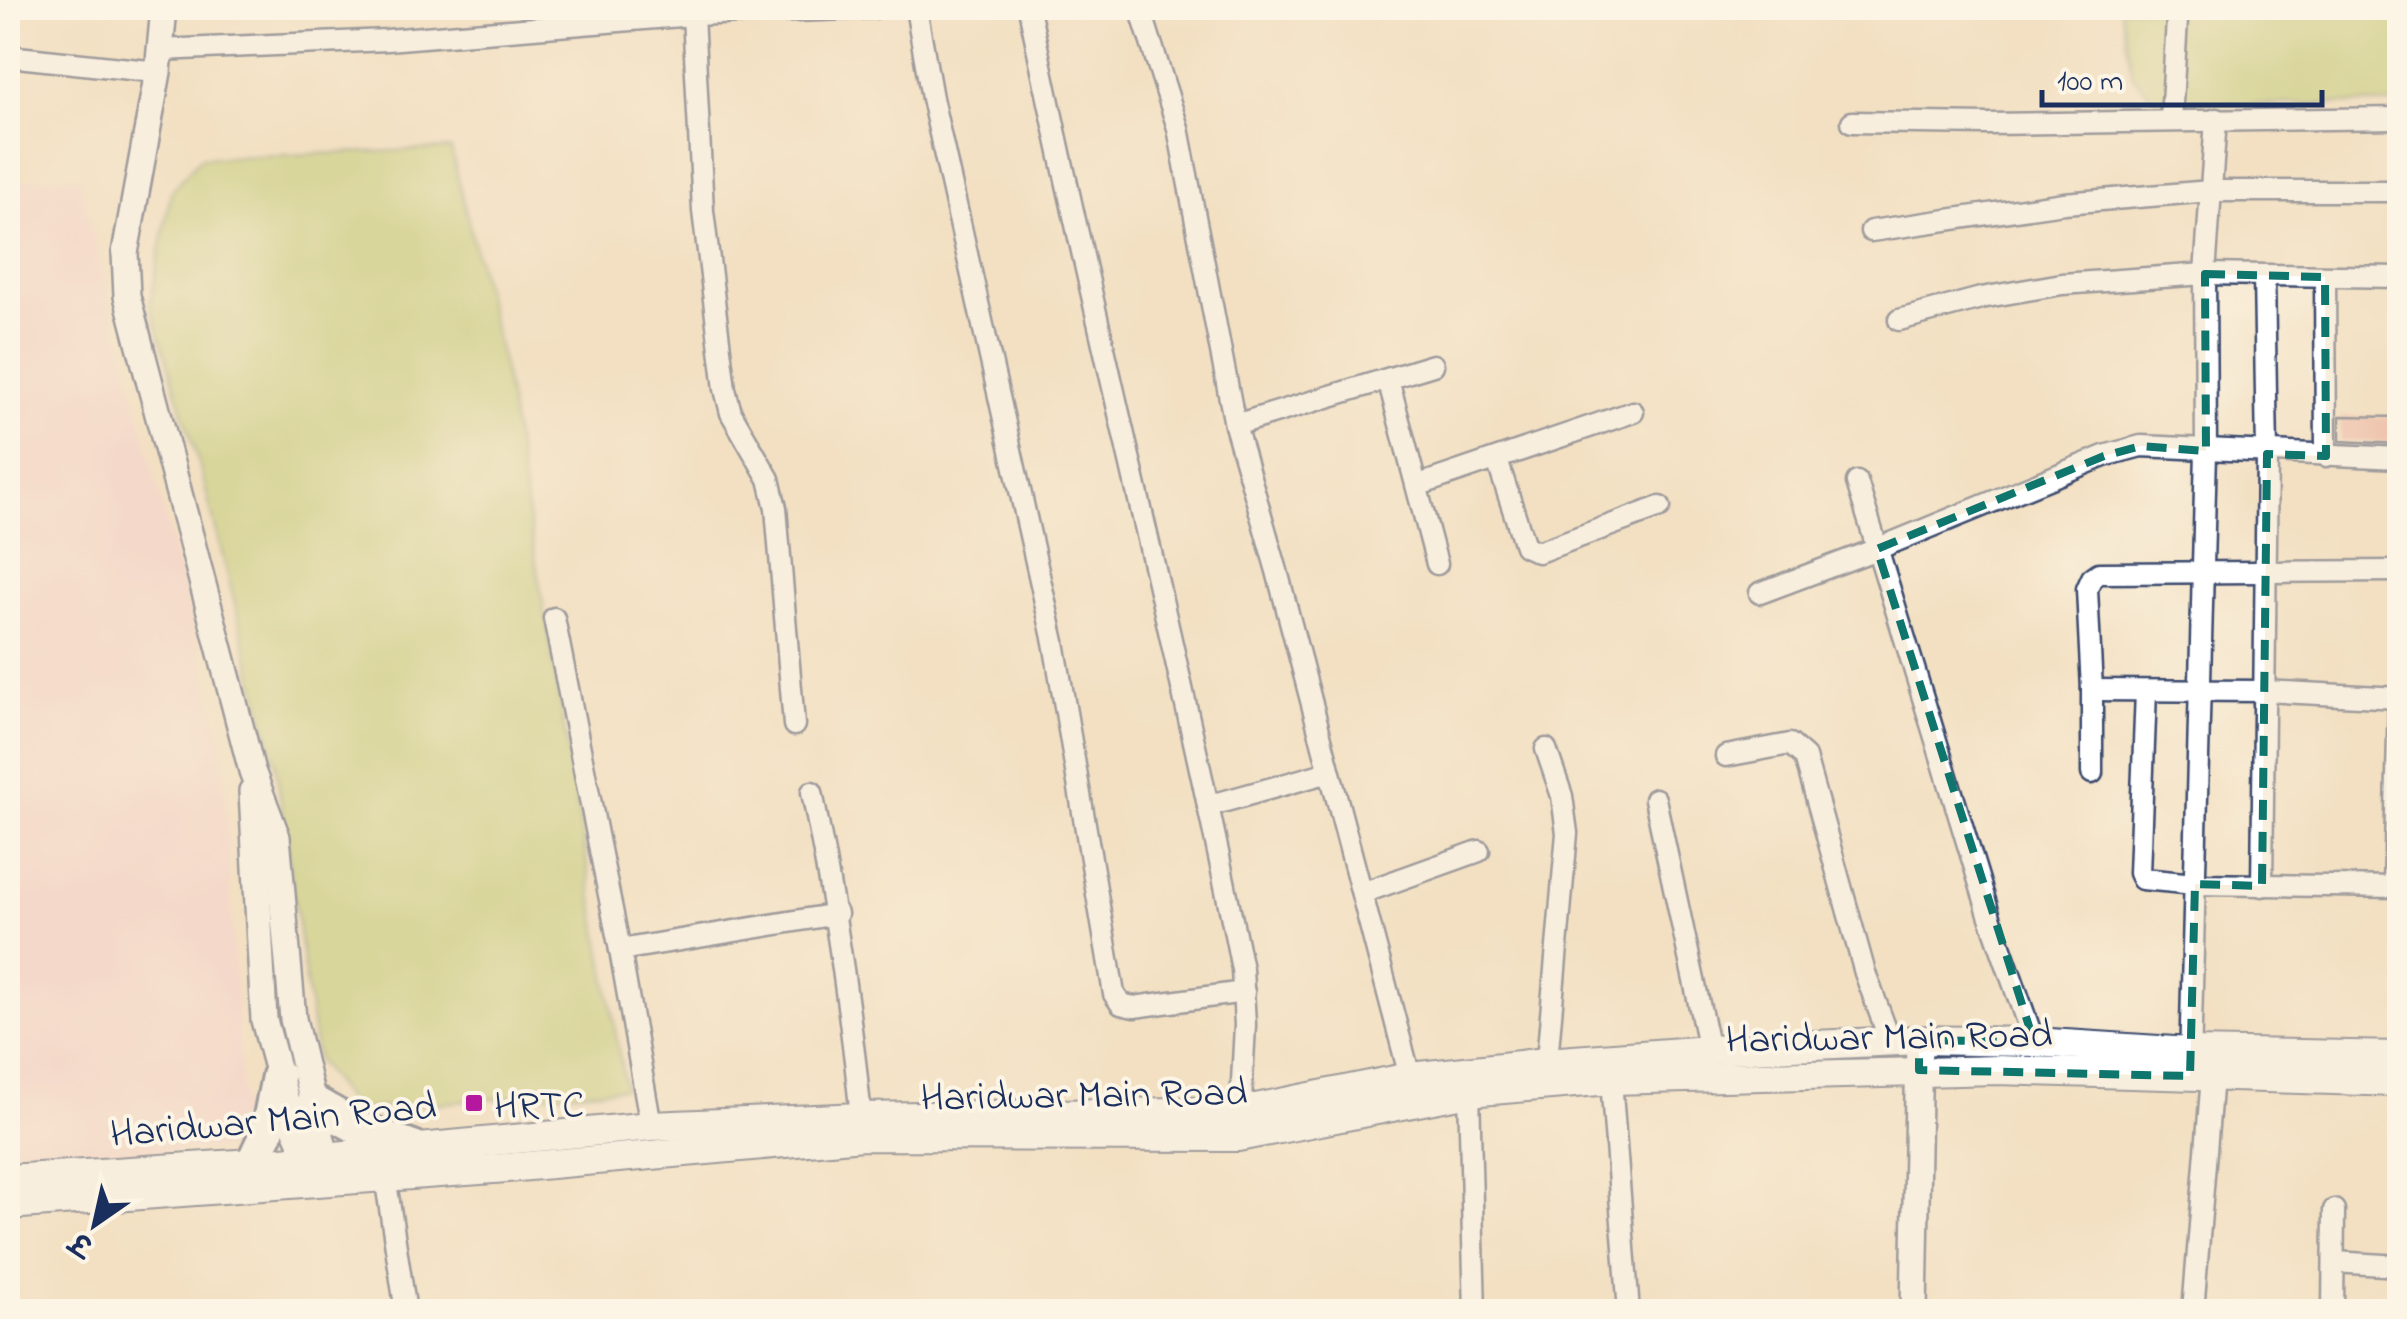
<svg xmlns="http://www.w3.org/2000/svg" width="2407" height="1319" viewBox="0 0 2407 1319" font-family="'Indie Flower','Playpen Sans Deva',sans-serif">
<style>
.built{fill:#f7cfd1}
.green{fill:#bbcb6e;stroke:#6b7d66;stroke-width:2.5}
.building{fill:#eca599}
.lines{fill:none;stroke-linecap:round;stroke-linejoin:round}
.minor-casing{stroke:#3b4a6d;stroke-width:25}
.tertiary-casing{stroke:#3b4a6d;stroke-width:30}
.secondary-casing{stroke:#3b4a6d;stroke-width:32}
.primary-casing{stroke:#3b4a6d;stroke-width:38}
.minor{stroke:#fff;stroke-width:20}
.tertiary{stroke:#fff;stroke-width:25}
.secondary{stroke:#fff;stroke-width:28}
.primary{stroke:#fff;stroke-width:32}
.marked{fill:none;stroke:#0f766e;stroke-width:8;stroke-dasharray:20 12;stroke-linejoin:round}
.poi-dot{fill:#b5179e;stroke:#fcf5e5;stroke-width:4}
.labels{text-anchor:middle;stroke-width:8;stroke-linejoin:round;paint-order:stroke}
.street-label{font-size:40px;fill:#1b2f5e;stroke:#fcf5e5}
.poi-label{font-size:40px;fill:#1b2f5e;stroke:#fcf5e5;text-anchor:start}
</style>
<rect width="100%" height="100%" fill="#fcf5e5"/>
<filter id="ink" filterUnits="userSpaceOnUse"><feTurbulence type="fractalNoise" baseFrequency=".01" numOctaves="2"/><feDisplacementMap in="SourceGraphic" scale="20" xChannelSelector="R" yChannelSelector="G"/><feConvolveMatrix kernelMatrix="1 2 1 2 8 2 1 2 1" color-interpolation-filters="sRGB"/></filter>
<filter id="wash" filterUnits="userSpaceOnUse"><feTurbulence type="fractalNoise" baseFrequency=".0048" numOctaves="4" result="noise"/><feDisplacementMap in="SourceGraphic" scale="40" xChannelSelector="R" yChannelSelector="G"/><feGaussianBlur stdDeviation="2.25" result="paint"/><feColorMatrix in="noise" values="0 0 0 0 0 0 0 0 0 0 0 0 0 0 0 0 0 1.4 0 .05"/><feComposite in="paint" operator="in"/></filter>
<g filter="url(#wash)">
<rect width="100%" height="100%" fill="#f3e0c2"/>
<path class="built" d="M79 177 222 740 245 1147 8 1163V181Z"/>
<g class="green">
<path d="M2120 8H2399V104H2160L2133 76Z"/>
<path d="M451 149 503 367 625 1088 354 1110 317 1060 275 761 201 471 150 305 171 192 200 158Z"/>
</g>
<g id="blocks">
<path class="building" d="M2340 416 2400 417V444L2340 441Z"/>
</g>
</g>
<g filter="url(#ink)">
<use href="#blocks" fill-opacity="0" stroke="#3b4a6d" stroke-width="2.5"/>
<g class="lines">
<g class="minor-casing">
<g id="minor">
<path d="M916 8 932 98 1054 642 1114 994 1121 1004 1134 1007 1244 992"/>
<path d="M1029 8C1095 329 1178 647 1242 969L1245 1025 1240 1120"/>
<path d="M1140 8 1178 128 1235 425 1277 571 1410 1077"/>
<path d="M693 15 703 211 725 389 731 413 769 479 776 508 794 725"/>
<path d="M161 50 387 40 693 15 874 8"/>
<path d="M8 56 158 72"/>
<path d="M2171 120 2177 20 2175 8"/>
<path d="M1852 122 1987 124 2400 118"/>
<path d="M1871 231 2064 203 2211 191H2400"/>
<path d="M2325 277 2326 456"/>
<path d="M1899 320 1981 298 2062 284 2205 274 2400 277"/>
<path d="M1388 379 1437 564"/>
<path d="M1235 425 1433 365"/>
<path d="M1497 460 1525 546 1538 552 1660 507"/>
<path d="M1857 482 1990 917 2034 1042"/>
<path d="M1419 485 1633 412"/>
<path d="M1760 593 1877 549 2104 456 2141 446 2400 458"/>
<path d="M554 618 620 950 651 1126"/>
<path d="M2092 690 2263 691 2400 698"/>
<path d="M2146 691 2139 873 2142 879 2195 884 2400 887"/>
<path d="M1726 756 1790 744 1805 757 1865 973 1891 1043"/>
<path d="M2092 773V690L2087 589 2092 578 2099 573 2400 571"/>
<path d="M812 792C835 904 851 1013 862 1126"/>
<path d="M1655 799 1709 1050"/>
<path d="M1208 806 1329 772"/>
<path d="M2262 886 2267 454 2264 276"/>
<path d="M2394 887 2399 698"/>
<path d="M1362 893 1479 851"/>
<path d="M620 950 837 914"/>
<path d="M2190 1064 2206 451 2205 274 2216 119"/>
<path d="M1546 1072 1567 833 1562 796 1546 749"/>
<path d="M1611 1080 1629 1312"/>
<path d="M1469 1092 1475 1312"/>
<path d="M385 1176 406 1312"/>
<path d="M2334 1262 2400 1266"/>
<path d="M2193 1312 2213 1064"/>
<path d="M2333 1312 2334 1210"/>
</g>
</g>
<g class="tertiary-casing">
<g id="tertiary">
<path d="M164 8 158 72 125 253 127 296 252 771 277 837 293 1019 330 1173"/>
<path d="M252 791 264 1020 290 1116 301 1141 307 1179"/>
<path d="M1914 1312 1919 1040"/>
</g>
</g>
<g class="secondary-casing">
<g id="secondary">
<path d="M8 1179 282 1161 651 1126 861 1117 1241 1111 1410 1077 1546 1062 1709 1050 1919 1040 2034 1042 2190 1052 2400 1056"/>
<path d="M8 1205 507 1168 863 1136 1238 1137 1469 1092 1611 1080 1997 1070 2400 1082"/>
</g>
</g>
<g class="primary-casing">
<g id="primary">
<path d="M313 1102 359 1128 413 1147"/>
<path d="M253 1162 267 1132 278 1076"/>
</g>
</g>
<use href="#minor" class="minor"/>
<use href="#tertiary" class="tertiary"/>
<use href="#secondary" class="secondary"/>
<use href="#primary" class="primary"/>
</g>
</g>
<path d="M0 0H2407V1319H0ZM2205 274 2325 277 2326 456 2267 454 2262 886 2195 884 2190 1076 1919 1070V1040L2034 1042 1877 549 2104 456 2141 446 2206 451Z" fill="#f3e0c2" fill-opacity=".55" fill-rule="evenodd"/>
<path class="marked" d="M2205 274 2325 277 2326 456 2267 454 2262 886 2195 884 2190 1076 1919 1070V1040L2034 1042 1877 549 2104 456 2141 446 2206 451Z"/>
<rect class="poi-dot" x="464" y="1093" width="20" height="20" rx="5"/>
<g class="labels">
<g class="street-label">
<text transform="translate(1889 1035) rotate(-1)" y="14">Haridwar Main Road</text>
<text transform="translate(1084 1093) rotate(-1)" y="14">Haridwar Main Road</text>
<text transform="translate(273 1118) rotate(-5)" y="14">Haridwar Main Road</text>
</g>
<g class="poi-label">
<text x="494" y="1117">HRTC</text>
</g>
</g>
<rect width="2407" height="1319" fill="none" stroke="#fcf5e5" stroke-width="40"/>
<g transform="translate(95 1224) rotate(214)" stroke="#fcf5e5" stroke-width="8" paint-order="stroke">
<path d="M0-8L18 38L0 25L-18 38Z" fill="#1b2f5e"/>
<text y="-15" font-size="28" font-weight="bold" text-anchor="middle" fill="#1b2f5e">उ</text>
</g>
<path d="M2042 90v15h280v-15" fill="none" stroke="#1b2f5e" stroke-width="5"/>
<text x="2057" y="90" font-size="30" fill="#1b2f5e" stroke="#fcf5e5" stroke-width="8" paint-order="stroke">100 m</text>
</svg>
